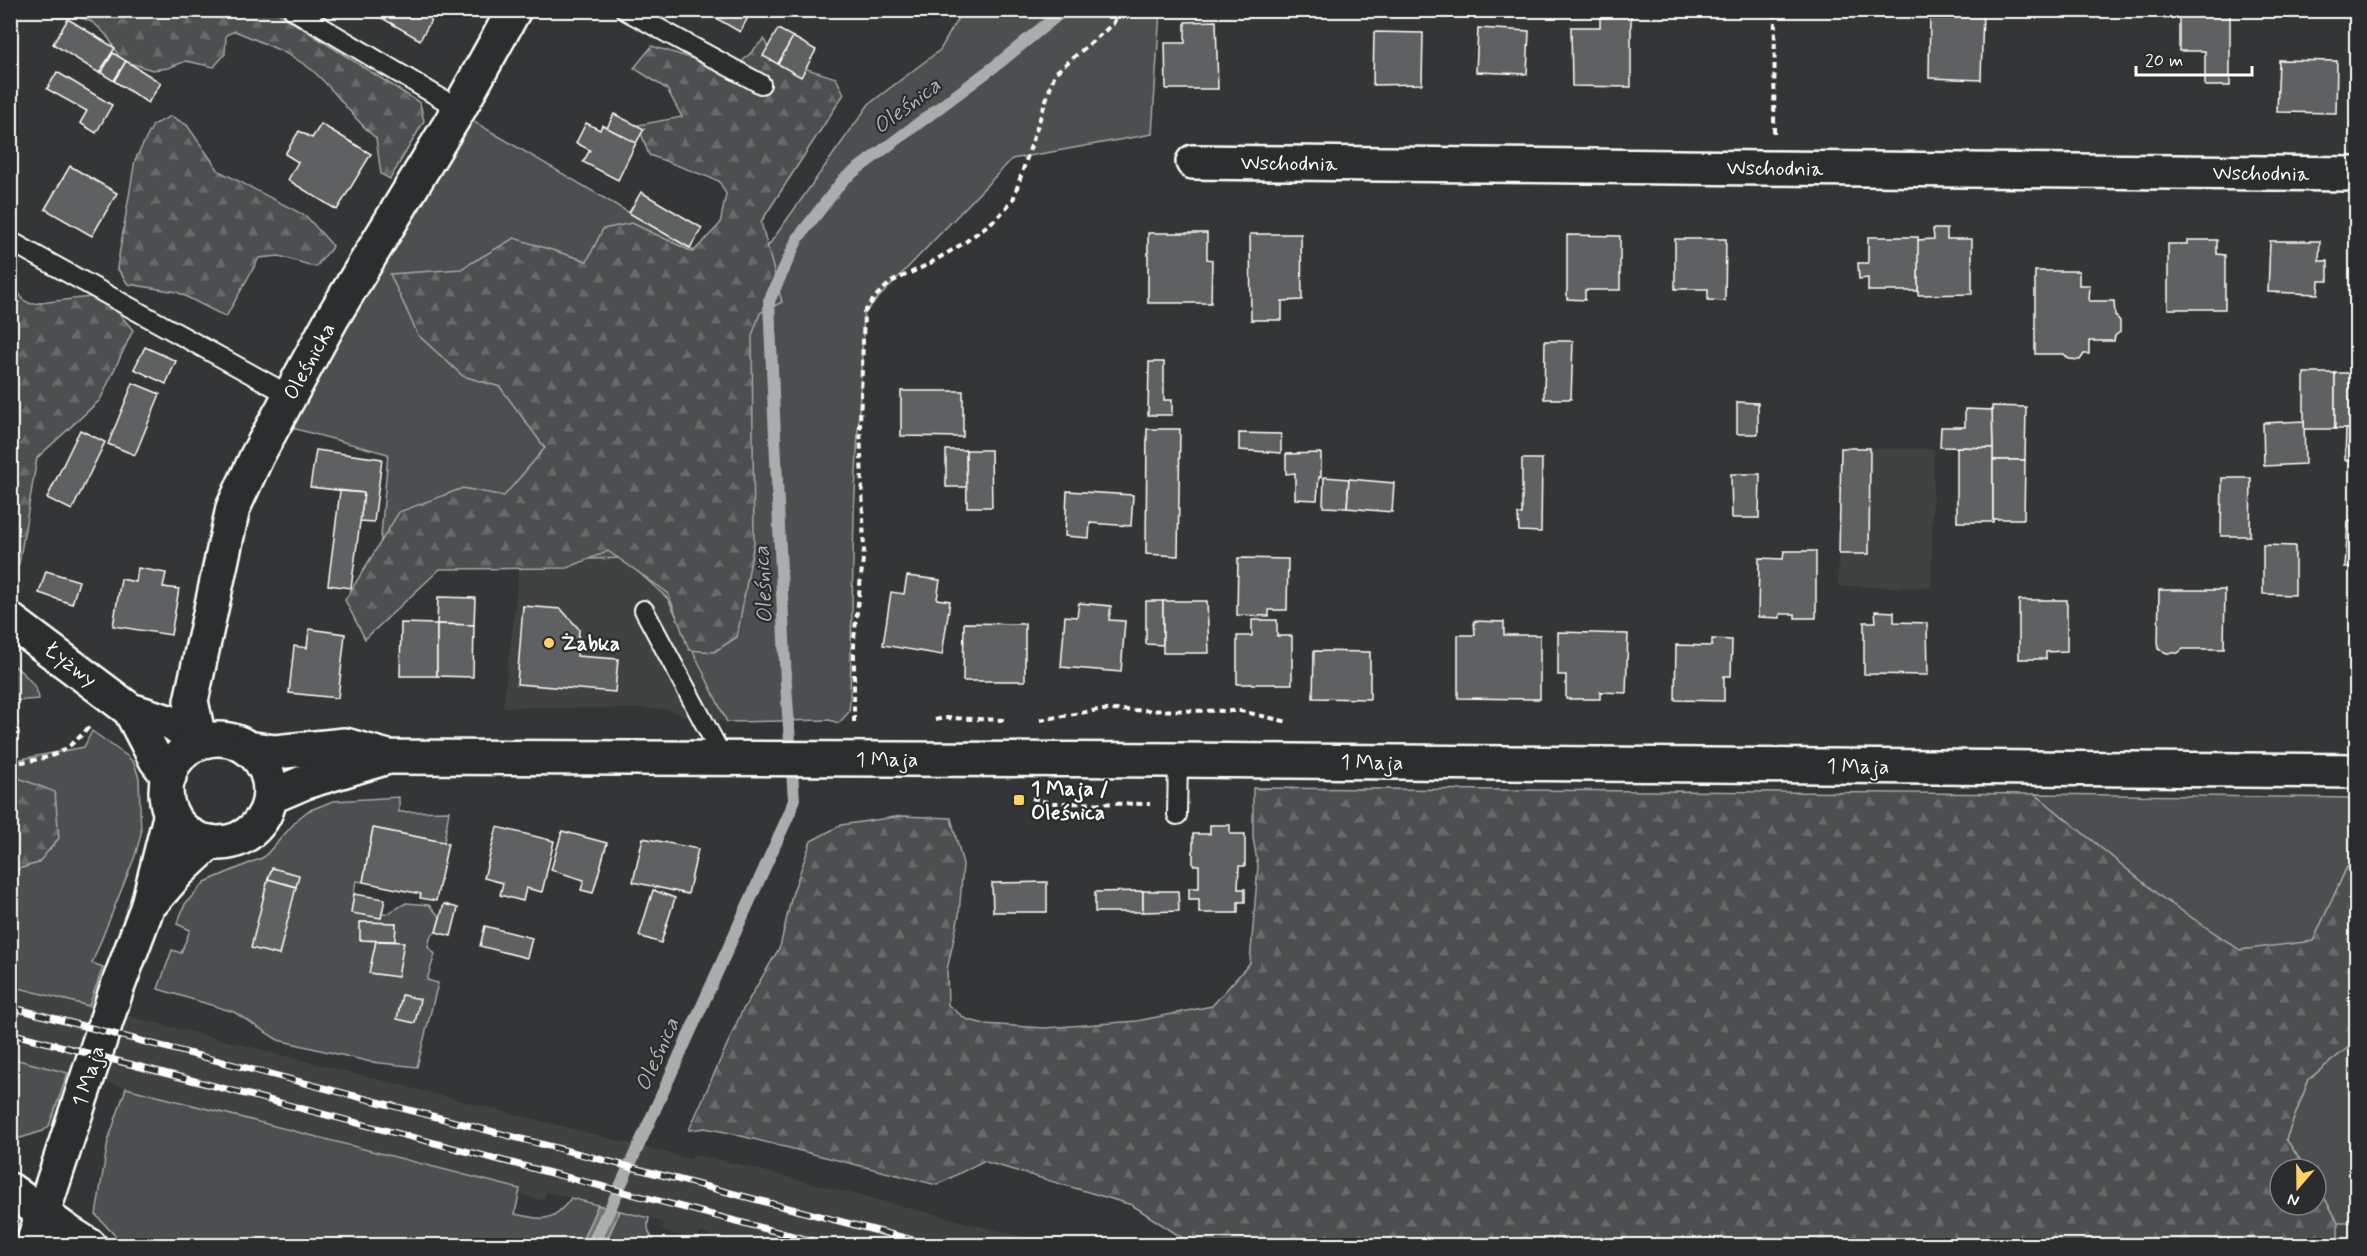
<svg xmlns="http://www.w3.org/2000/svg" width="2367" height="1256" viewBox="0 0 2367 1256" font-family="Mynerve,sans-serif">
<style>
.built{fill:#404243}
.grass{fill:#4c4f50;stroke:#a6a7a8;stroke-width:1.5;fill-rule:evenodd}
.forest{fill:url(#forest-firs);stroke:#a6a7a8;stroke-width:1.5}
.water{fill:#737576;stroke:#abacad;stroke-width:1.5}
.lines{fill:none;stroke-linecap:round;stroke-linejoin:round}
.shore{stroke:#c7c8c8;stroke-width:1.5}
.stream{stroke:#abacad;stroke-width:12}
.building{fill:#5f6162;stroke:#fff;stroke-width:1.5}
.service-casing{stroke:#fff;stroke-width:22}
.minor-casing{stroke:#fff;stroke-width:38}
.tertiary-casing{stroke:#fff;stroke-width:38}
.path{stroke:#fff;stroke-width:4;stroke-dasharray:6 4.5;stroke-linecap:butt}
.service{stroke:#2a2d2e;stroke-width:18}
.minor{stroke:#2a2d2e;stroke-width:33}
.tertiary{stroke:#2a2d2e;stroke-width:33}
.rail-casing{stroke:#fff;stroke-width:7}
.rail{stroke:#2a2d2e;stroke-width:4.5;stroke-dasharray:14;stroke-linecap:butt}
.poi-dot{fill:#ffd166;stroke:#2a2d2e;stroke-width:2}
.labels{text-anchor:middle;stroke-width:4.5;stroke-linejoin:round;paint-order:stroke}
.street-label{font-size:21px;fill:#fff;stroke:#2a2d2e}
.poi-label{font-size:21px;font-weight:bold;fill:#fff;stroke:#2a2d2e;text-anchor:start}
.water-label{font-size:22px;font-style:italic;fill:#b2b3b4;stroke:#2a2d2e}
</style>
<defs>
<pattern id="forest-firs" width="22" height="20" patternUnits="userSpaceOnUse" patternTransform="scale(1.5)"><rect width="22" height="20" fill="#4c4f50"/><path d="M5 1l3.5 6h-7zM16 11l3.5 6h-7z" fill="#67696a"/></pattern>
</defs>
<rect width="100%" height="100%" fill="#333536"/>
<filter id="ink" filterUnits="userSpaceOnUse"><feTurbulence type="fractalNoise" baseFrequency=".0167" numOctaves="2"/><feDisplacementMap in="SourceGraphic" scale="12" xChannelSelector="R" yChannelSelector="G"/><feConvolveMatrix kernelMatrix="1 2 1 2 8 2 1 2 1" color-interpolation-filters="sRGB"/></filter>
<g filter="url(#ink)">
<g class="built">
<path d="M1841 448 1934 449 1931 588 1838 586Z"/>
<path d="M623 558 668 599 727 722 692 719 667 709 503 707 520 561Z"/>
<path d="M10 986 667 1153 689 1159 696 1155 717 1159 1054 1245 743 1246 699 1232 697 1240 662 1231 664 1223 650 1218 546 1192 544 1201 519 1194 520 1189 11 1058Z"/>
<rect x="2338" y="1222" width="18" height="23"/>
</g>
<g class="grass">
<path d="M962 11H1160L1152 134 1012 159 864 313 854 513 850 702 849 712 839 723 829 720 727 722 668 599 623 558 520 561 379 560 388 454 292 428V417L466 117 744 280 869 104 940 50Z"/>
<path d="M11 663C22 672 38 685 39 699L11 701Z"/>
<path d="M92 731 127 756 134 763 139 778 141 834 135 856 92 963 103 967 89 1006 11 986V871L38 863 16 777 11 778 10 761 84 747Z"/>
<path d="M2035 794 2356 798V870L2347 867 2313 942 2240 950 2161 897Z"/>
<path d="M399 797V812L449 811 444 842 373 828 363 882 356 881 351 912 381 918 382 914H387L406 903 429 905 440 917 436 932 431 935 428 947 435 954 427 980 438 983 417 1067 371 1062 278 1040 234 1012 158 989 172 950 181 953 190 930 177 924 185 904 205 882 264 857 299 818 308 811 333 801ZM361 922 396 923 395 941 403 943 398 977 370 973 376 941 360 940Z"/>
<path d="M2356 1041V1222H2338L2316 1183V1169H2306L2286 1139 2309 1079Z"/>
<path d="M10 1058 68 1073 49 1126 43 1131 11 1141Z"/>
<path d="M126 1088 520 1189 515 1214C543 1220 553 1223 571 1198L598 1205 580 1246 138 1245 120 1241 96 1215 108 1141Z"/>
<path d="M620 1211 649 1218C646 1230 650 1237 658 1245L604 1246Z"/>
</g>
<g class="forest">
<path d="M49 11H275L420 103 424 121 390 179 381 174 376 138C352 118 336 91 313 71 292 53 260 42 235 31L226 35 225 54 214 67 186 61 168 68 152 70 120 60C113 42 99 20 77 17 71 16 64 17 58 18Z"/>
<path d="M764 39 772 58 836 78 844 94 761 222 782 302 760 313 752 336 754 542 737 637 714 652 689 650 668 593 608 551 567 568 440 569 365 639 345 600 399 512 463 488 504 496 545 448 500 387 463 376 418 335 390 274 461 269 514 238 587 261 603 229 632 223 693 252 720 224 726 194 719 181 649 155 638 125 682 117 667 89 634 68 652 46 733 71Z"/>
<path d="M171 116 187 125 219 171 306 216 333 246 316 267 279 256 259 258 226 317 177 292 128 284 117 268 135 160 153 125Z"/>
<path d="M10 276 23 300 31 304 99 296 108 300 133 330 100 400 37 458 19 564 11 567Z"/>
<path d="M16 777 55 792 59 838 38 863 11 871V778Z"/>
<path d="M1253 788 2035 794 2161 897 2240 950 2313 941 2347 867 2356 870V1041L2309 1079 2286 1139 2306 1169H2280V1205H2316V1183L2338 1222V1245H1209L1184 1239 1132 1205 983 1161 937 1185 725 1132 705 1128 689 1130 742 1011 780 947 792 895 811 841 841 825 902 816 951 818 963 864 959 915 947 970 948 1005 966 1019 984 1024 1045 1028 1137 1021 1212 1006 1250 963 1258 866 1253 838Z"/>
</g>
<path class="water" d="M598 1205 620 1211 604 1245H580Z"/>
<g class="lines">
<path class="shore" d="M586 1246 601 1214 604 1213 609 1214 610 1217 599 1246"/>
<path class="stream" d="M593 1246 790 812 794 800 786 684 769 301 798 238 844 179 999 63 1064 10"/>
</g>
<g class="building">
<path d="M368 10H437L420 40Z"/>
<path d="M702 10H752L740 32Z"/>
<path d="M1600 10H1631V87L1572 86 1571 27H1600Z"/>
<path d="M1930 10H1983L1981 80 1929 78Z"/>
<path d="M2179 10H2230V86H2205V51H2179Z"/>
<path d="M68 19 115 48 99 73 53 44Z"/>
<path d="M1216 21 1218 89H1166L1165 43H1185V22Z"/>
<path d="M1478 28 1529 31 1527 74 1476 72Z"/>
<path d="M778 29 793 37 778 64 763 56Z"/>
<path d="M1374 32 1423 33 1422 84 1373 85Z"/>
<path d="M793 37 816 50 801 77 778 64Z"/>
<path d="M113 53 126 61 114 81 101 73Z"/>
<path d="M2279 60 2337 61 2336 113 2277 112Z"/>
<path d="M126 61 161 83 148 103 114 81Z"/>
<path d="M57 72 112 105 96 133 80 123 87 111 47 89Z"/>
<path d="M614 114 644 129 636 143 607 128Z"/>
<path d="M586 123 600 130 602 125 636 143 618 180 583 162 590 150 576 143Z"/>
<path d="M321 124 371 154 337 210 288 180 298 162 285 154 299 131 312 138Z"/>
<path d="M70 166 117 193 92 236 45 209Z"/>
<path d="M641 192 702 228 690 248 629 213Z"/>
<path d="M1933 229H1947V239H1972V294L1918 295 1917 240 1934 239Z"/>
<path d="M1148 233H1207V259L1212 260 1211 303H1148Z"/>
<path d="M1250 234H1301L1302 300 1282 301V320H1251Z"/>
<path d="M1567 235 1620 236V290H1585V300L1567 299Z"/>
<path d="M1868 237H1918V291H1868V278L1859 279 1858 263H1868Z"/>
<path d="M1675 239H1726L1725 301 1708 300V289H1675Z"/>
<path d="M2187 240H2217V254L2225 255V309H2168V244H2187Z"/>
<path d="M2270 241H2320L2319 261H2328V281H2319L2318 294 2268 292Z"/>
<path d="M2035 271H2079V285H2090L2089 301H2114L2115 315 2120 321V332L2115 336 2114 341H2089V354H2084L2080 360 2069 359 2064 354H2035Z"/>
<path d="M1545 341H1573L1571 399H1544Z"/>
<path d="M145 347 176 361 166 384 134 369Z"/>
<path d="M1149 362H1164V400H1172V415H1148Z"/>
<rect x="2304" y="373" width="31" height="56"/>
<rect x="2335" y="373" width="21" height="56"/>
<path d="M133 383 160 394 135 455 108 444Z"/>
<path d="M901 391H963V437L901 436Z"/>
<path d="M1737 402 1758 403V434H1737Z"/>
<path d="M1992 406 2026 407 2025 460H1993Z"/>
<path d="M1965 409 1992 410 1993 448 1940 447 1941 427H1965Z"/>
<path d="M2304 421 2305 464 2264 466 2263 423Z"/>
<path d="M1147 429H1180L1178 556 1146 554Z"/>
<path d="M2346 429H2356V460H2345Z"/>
<path d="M80 430 105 442 72 510 47 498Z"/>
<path d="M1239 433 1281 434V453L1239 450Z"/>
<path d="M1957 447 1993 448V522H1957Z"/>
<path d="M1841 448H1870L1869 554H1839Z"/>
<path d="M316 450 382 459 374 522 360 521 364 493 310 487Z"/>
<path d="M946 450H966L967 487H946Z"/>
<path d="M966 450H991L992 507H967Z"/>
<path d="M1321 453V477H1319L1317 500 1295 499V473L1286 474V454Z"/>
<path d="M1522 459H1542L1541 532 1519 531 1518 514H1522Z"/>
<path d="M1993 460H2025L2024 519H1993Z"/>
<path d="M1731 474H1760L1759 518H1732Z"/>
<path d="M1324 477 1349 479 1347 508 1323 507Z"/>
<path d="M2222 478H2251L2250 536H2221Z"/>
<path d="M1349 479 1394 483 1392 512 1347 508Z"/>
<path d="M340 491 364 493 351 588 328 585Z"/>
<path d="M1067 491 1133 495 1131 526 1090 523 1089 538 1065 536Z"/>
<path d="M2348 521H2356V567H2345Z"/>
<path d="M2263 545 2295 546V595L2263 594Z"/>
<path d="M1784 551H1816V618H1795V614H1780V618L1758 617 1759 558 1783 559Z"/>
<path d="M1238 558 1288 559 1287 610H1269V616L1237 615Z"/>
<path d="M138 568 166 573 163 587 179 589 171 635 113 626 121 579 136 582Z"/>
<path d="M46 571 79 581 72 604 39 593Z"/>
<path d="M907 576 940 580 937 599 950 601 942 655 883 645 891 592 904 594Z"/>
<path d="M2159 590H2225L2224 649H2183L2178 653H2167L2158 649Z"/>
<path d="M438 597 475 598 474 625 437 624Z"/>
<path d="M2019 600H2067V651L2046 652V659H2019Z"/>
<path d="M1146 601H1163V645L1146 644Z"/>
<path d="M1163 601H1207L1209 653H1163Z"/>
<path d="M1079 603 1111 606 1109 620 1125 621 1121 672 1061 667 1065 616 1077 617Z"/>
<path d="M523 606 561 609 579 629 577 656 618 659 615 692 517 684Z"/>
<path d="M1875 611 1894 612V622L1927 623 1928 675 1864 674V622H1876Z"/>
<path d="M1252 620H1277V636H1292V684H1237V636H1252Z"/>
<path d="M1474 621 1504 622V635H1540V699L1458 698V635H1475Z"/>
<path d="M401 623 437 624V676H400Z"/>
<path d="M964 623 1025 624V681H963Z"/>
<path d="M437 624 474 625 473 677 437 676Z"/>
<path d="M309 629 345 634 338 698 289 693 294 646 307 648Z"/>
<path d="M1558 632 1628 634 1626 693 1600 692V699H1566V675H1558Z"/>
<path d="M1712 639 1732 640 1731 676H1724V701L1675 700 1676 645 1712 646Z"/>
<path d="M1314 651 1370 652V699L1313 698Z"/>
<path d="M1210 825H1230V834H1245V866H1239L1238 889H1245V902H1238V913H1199V899H1189V888H1199V865H1193V834H1210Z"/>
<path d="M497 827 554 841 542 892 526 888 523 901 500 895 503 883 484 878Z"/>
<path d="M373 828 448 843 436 901 420 898 421 894 363 882Z"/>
<path d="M562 831 607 843 593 893 581 890 584 880 551 870Z"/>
<path d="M643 838 698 849 688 894 633 882Z"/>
<path d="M272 868 299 875 296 887 268 879Z"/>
<path d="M268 879 296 887 279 955 251 948Z"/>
<path d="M1047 882V912H993L992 883Z"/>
<path d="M653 890 675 898 661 943 639 936Z"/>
<path d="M1143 891V912H1095V892Z"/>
<path d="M1143 891H1178L1179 911 1143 912Z"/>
<path d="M354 894 385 899 381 918 351 913Z"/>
<path d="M444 904 458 908 451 936 436 932Z"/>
<path d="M360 922 396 923 395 941 360 940Z"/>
<path d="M485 926 532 938 527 958 480 946Z"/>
<path d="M376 941 404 942 398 977 369 973Z"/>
<path d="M402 995 420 999 415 1023 397 1019Z"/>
</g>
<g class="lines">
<g class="service-casing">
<g id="service">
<path d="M293 10 459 109"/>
<path d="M625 10 761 84"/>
<path d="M10 241 289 395"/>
<path d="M644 610 723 758"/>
<path d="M1177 815 1178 760"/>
</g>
</g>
<g class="minor-casing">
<g id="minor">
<path d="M1193 162 2356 174"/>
<path d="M10 620 130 710 172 723 200 743"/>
<path d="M130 710 156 760 169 777"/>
<path d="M200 743 191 701 233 508 257 456 331 320 459 109 514 10"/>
<path d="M10 1190 68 1232 90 1246"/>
</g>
</g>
<g class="tertiary-casing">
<g id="tertiary">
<circle cx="218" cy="791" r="52"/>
<path d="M247 748 275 752 345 745 388 757 1178 760 2356 771"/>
<path d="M270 797 305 782 388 757"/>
<path d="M152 902 178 872 210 842"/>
<path d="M32 1246 116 991 147 908 171 813"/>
</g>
</g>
<g class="path">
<path d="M1774 133 1775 10"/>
<path d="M10 710 16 720 18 737"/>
<path d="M935 720 945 718 1005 720"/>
<path d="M1040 720 1098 710 1241 711 1288 722"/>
<path d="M854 722V639L864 550 860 423 864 313 875 297 891 282 927 265 964 243 997 218 1013 200 1055 73 1113 24 1120 10"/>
<path d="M10 764C52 757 61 758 90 726"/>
<path d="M1032 798 1051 803 1150 804"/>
</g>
<use href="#service" class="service"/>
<use href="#minor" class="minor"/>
<use href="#tertiary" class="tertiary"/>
<g class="rail-casing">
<g id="rail">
<path d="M10 1007 936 1246"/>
<path d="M10 1033 832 1246"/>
</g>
</g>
<use href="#rail" class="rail"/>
</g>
</g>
<g class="poi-dot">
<circle cx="549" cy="643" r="6"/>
<rect x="1013" y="794" width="12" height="12" rx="3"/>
</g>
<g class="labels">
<g class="street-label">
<text transform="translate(1289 163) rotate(1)" y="7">Wschodnia</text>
<text transform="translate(1775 168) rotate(1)" y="7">Wschodnia</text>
<text transform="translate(2261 173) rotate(1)" y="7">Wschodnia</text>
<text transform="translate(309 361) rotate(-61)" y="7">Oleśnicka</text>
<text transform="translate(71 664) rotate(37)" y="7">Łyżwy</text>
<text x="887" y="766">1 Maja</text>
<text transform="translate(1372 762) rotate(1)" y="7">1 Maja</text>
<text transform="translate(1858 766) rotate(1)" y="7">1 Maja</text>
<text transform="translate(88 1076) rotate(-72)" y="7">1 Maja</text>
</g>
<g class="poi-label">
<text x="561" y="650">Żabka</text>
<text x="1031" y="795">1 Maja /<tspan x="1031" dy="24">Oleśnica</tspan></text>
</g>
<g class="water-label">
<text transform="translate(906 105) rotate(-37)" y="8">Oleśnica</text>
<text transform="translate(762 585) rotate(-93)" y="8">Oleśnica</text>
<text transform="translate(656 1054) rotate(-66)" y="8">Oleśnica</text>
</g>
</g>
<rect width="2367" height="1256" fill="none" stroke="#2a2d2e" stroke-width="36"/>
<rect x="18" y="18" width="2331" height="1220" fill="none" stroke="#fff" stroke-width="2" filter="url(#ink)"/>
<g transform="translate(2298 1187) rotate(200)"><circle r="28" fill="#2a2d2e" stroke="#7f8182" stroke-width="1.5"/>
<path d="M0-4.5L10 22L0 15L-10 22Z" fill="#ffd166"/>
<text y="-9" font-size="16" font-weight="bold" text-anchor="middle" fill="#ffffff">N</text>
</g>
<path d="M2136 66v9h116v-9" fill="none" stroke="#ffffff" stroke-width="3"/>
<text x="2145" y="66" font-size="18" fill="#ffffff" stroke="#2a2d2e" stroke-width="4.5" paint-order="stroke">20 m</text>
</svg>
